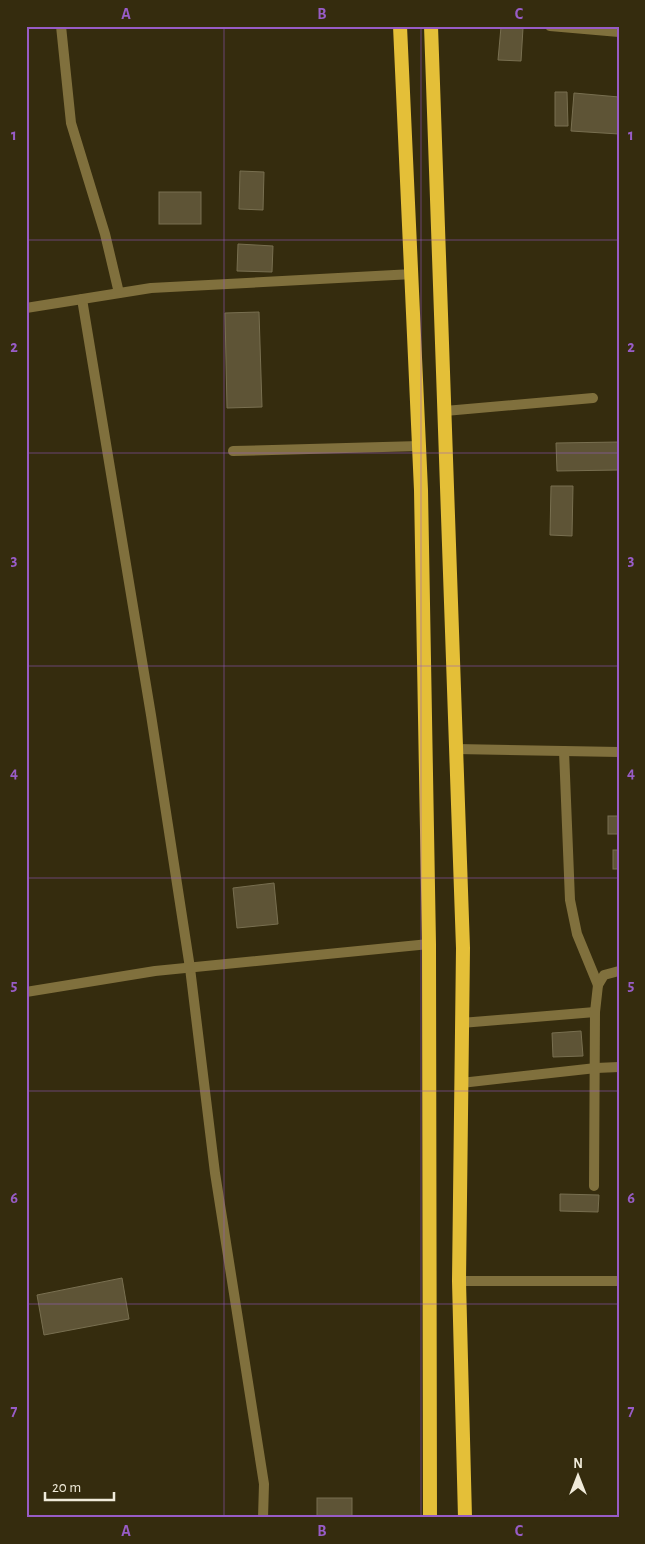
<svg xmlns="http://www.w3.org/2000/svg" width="645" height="1544" viewBox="0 0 645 1544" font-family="'Alegreya Sans',sans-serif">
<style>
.building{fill:#5e5436;stroke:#786f50}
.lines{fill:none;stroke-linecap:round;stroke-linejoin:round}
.service{stroke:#80703d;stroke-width:10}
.minor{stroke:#80703d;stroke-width:10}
.trunk{stroke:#e4bf38;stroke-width:14}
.grid{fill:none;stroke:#985cc6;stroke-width:1;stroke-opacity:0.55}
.neatline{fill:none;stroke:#985cc6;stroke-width:2}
.grid-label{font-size:16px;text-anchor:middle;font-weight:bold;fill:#985cc6}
</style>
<rect width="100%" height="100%" fill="#352c0e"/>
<g class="building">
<path d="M501 27 523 28 521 61 498 60Z"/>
<path d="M555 92H567L568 126H555Z"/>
<path d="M574 93 619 97V134L571 131Z"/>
<path d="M240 171 264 172 263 210 239 209Z"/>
<rect x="159" y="192" width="42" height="32"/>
<path d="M238 244 273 246 272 272 237 271Z"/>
<path d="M259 312 262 407 227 408 225 313Z"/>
<path d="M619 442V470L557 471 556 443Z"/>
<path d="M551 486H573L572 536 550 535Z"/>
<rect x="608" y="816" width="11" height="18"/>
<rect x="613" y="850" width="6" height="19"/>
<path d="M274 883 278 924 237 928 233 888Z"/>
<path d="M581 1031 583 1056 553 1057 552 1033Z"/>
<path d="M560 1194 599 1195 598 1212 560 1211Z"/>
<path d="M122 1278 129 1319 44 1335 37 1295Z"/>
<rect x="317" y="1498" width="35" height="20"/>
</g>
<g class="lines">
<g class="service">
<path d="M445 411 593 398"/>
<path d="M233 451 420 446"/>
<path d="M456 749 619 752"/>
<path d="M564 751 570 900 577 934 598 985"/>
<path d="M461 1023 595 1012"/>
<path d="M461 1083 596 1068 619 1067"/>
<path d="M594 1186 595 1012 598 985 604 975 619 971"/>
<path d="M459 1281H619"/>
</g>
<g class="minor">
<path d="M61 26 71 123 105 234 119 293"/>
<path d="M550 26 619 32"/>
<path d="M82 299 151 715 190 968 215 1173 264 1484 263 1518"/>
<path d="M26 308 151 288 413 274"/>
<path d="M26 992 155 971 429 944"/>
</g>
<g class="trunk">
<path d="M400 26 421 490 429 944 430 1518"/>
<path d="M431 26 463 948 459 1281 465 1518"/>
</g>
</g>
<path class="grid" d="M224 26V1518M421 26V1518M26 240H619M26 453H619M26 666H619M26 878H619M26 1091H619M26 1304H619"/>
<rect width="645" height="1544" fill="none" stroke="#352c0e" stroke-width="55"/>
<g transform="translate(578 1476)" stroke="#352c0e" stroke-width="4" paint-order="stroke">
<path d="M0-4L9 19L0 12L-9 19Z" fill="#f0ebda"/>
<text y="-8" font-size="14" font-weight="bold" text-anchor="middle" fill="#f0ebda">N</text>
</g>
<path d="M45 1492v8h69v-8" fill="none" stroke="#f0ebda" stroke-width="2.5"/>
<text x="52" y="1492" font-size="15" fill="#f0ebda" stroke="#352c0e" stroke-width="4" paint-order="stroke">20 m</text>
<rect x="28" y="28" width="590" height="1488" class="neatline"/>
<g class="grid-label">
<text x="126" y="19">A</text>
<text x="322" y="19">B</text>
<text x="519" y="19">C</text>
<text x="14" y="140">1</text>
<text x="631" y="140">1</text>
<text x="14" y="352">2</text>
<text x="631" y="352">2</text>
<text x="14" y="565">3</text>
<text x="631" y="565">3</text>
<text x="14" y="778">4</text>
<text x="631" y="778">4</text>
<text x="14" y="990">5</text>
<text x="631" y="990">5</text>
<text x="14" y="1203">6</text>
<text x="631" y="1203">6</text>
<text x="14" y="1416">7</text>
<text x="631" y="1416">7</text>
<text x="126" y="1536">A</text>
<text x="322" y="1536">B</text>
<text x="519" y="1536">C</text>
</g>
</svg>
